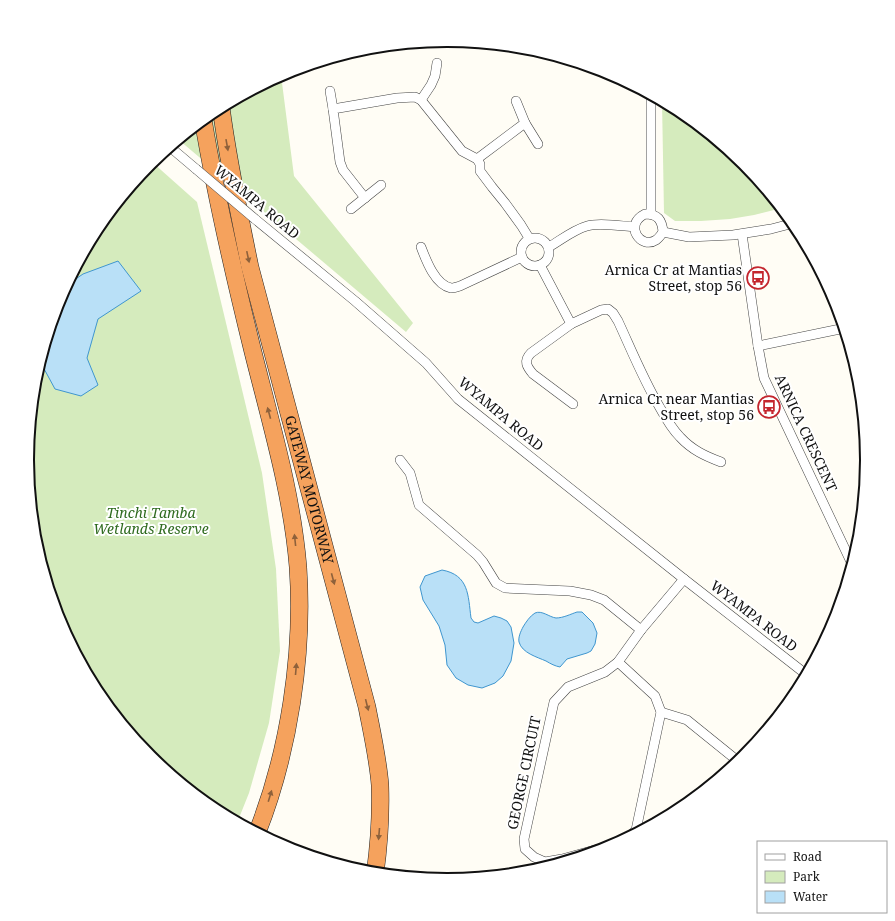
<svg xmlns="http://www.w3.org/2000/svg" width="895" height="921" viewBox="0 0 895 921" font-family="'Noto Serif',serif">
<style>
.green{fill:#d5ebbd}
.water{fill:#b9e0f7;stroke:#3f96cf}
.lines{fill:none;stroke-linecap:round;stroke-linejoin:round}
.minor-casing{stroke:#444;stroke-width:10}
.motorway-casing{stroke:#222;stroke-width:18}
.minor{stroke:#fff;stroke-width:9}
.motorway{stroke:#f5a25d;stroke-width:17}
.minor-bridge-casing{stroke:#444;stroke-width:10;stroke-linecap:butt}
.minor-bridge{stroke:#fff;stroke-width:9}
.oneway{fill:#8e613b}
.labels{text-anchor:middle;stroke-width:4;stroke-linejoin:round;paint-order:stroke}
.street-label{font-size:14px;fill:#111;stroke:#fff}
.poi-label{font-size:14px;fill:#111;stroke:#fff;text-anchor:end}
.park-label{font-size:14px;font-style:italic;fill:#2f6b1f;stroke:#fff}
.rim{fill:none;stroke:#111;stroke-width:2}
</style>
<rect width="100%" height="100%" fill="#fffdf5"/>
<g class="green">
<path d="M281 75 294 176 413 323 406 332 179 140 214 111Z"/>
<path d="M662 101 681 111 745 163 782 208 754 215 730 219 701 221H675L664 213Z"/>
<path d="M152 162 197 202 262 473 276 569 280 651 269 723 249 793 237 823 214 810 150 758 98 694 59 621 35 542 27 460 35 378 59 299 98 227Z"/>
</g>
<g class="water">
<path d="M118 261 141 291 98 319 87 358 98 385 81 396 55 389 42 365 47 341V340L59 299 67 285 83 274Z"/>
<path d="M442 570C469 575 468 595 471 618L474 622 478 623 494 616 501 618 507 621 511 627 514 643 511 661 503 676 495 683 482 688 468 685 456 678 447 665 445 645 439 626 423 600 420 587 425 576Z"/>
<path d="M577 612H582L593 623 597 633 595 644 591 651 587 653 567 659 560 667C555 666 551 664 546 661 537 657 522 653 519 642 518 637 521 631 523 627 526 622 530 616 535 613 542 610 549 617 556 618 563 618 571 614 577 612Z"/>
</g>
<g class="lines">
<g class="minor-casing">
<g id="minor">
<path d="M330 91 333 109"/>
<path d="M651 95V214"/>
<path d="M421 100 431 85 435 76 437 63"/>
<path d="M525 123 538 144"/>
<path d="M170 147 196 169"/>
<path d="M477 159 525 123 516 101"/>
<path d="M365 198 343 170 340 162 333 109 397 98 415 97 421 100 462 151 477 159 480 164V171L492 187 505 203 521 225 529 238"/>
<path d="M351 209 381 185"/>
<path d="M645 214C658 214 662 220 663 232 661 235 659 238 656 240 641 250 623 225 645 214Z"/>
<path d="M255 219 355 301 426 363 458 399 684 579 807 675"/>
<path d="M663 232 689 237 733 235 771 229 794 223"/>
<path d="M742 234 758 346 764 378 853 566"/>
<circle cx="535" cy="252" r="14"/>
<path d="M421 247C426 260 435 285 451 288 454 288 457 287 460 286L522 257"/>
<path d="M549 247C561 240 573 230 587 226 599 222 622 226 634 227"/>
<path d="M540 265 571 324 601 310 608 309 613 313 618 321C631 349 643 379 659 406 665 417 671 428 680 437 692 450 705 456 721 462"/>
<path d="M571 324 531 353C523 361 527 367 533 374L573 404"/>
<path d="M758 346 845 328"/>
<path d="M400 460 410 473 419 505 477 555 483 562 496 583 505 588 570 591 591 595 604 600 641 630"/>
<path d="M618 662 655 696 661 712 636 830 628 838"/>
<path d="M661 712 687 720 739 762"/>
<path d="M620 843 562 859 545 862 534 857 525 849 524 839 554 702 568 687 605 672 618 662 641 630 684 579"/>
</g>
</g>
<g class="motorway-casing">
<g id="motorway">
<path id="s1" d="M221 107C228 161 239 214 250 267L367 707C372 733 378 759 380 785 381 815 379 845 375 874"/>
<path d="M203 119C216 198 234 275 253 352 271 424 292 494 298 567 304 654 289 752 257 833"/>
</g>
</g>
<use href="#minor" class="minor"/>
<use href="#motorway" class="motorway"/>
<g class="minor-bridge-casing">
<path id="minor-bridge" d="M196 169 255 219"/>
</g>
<use href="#minor-bridge" class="minor-bridge"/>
</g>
<defs><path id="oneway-solid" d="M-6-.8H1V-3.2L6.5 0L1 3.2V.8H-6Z"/></defs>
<g class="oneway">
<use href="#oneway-solid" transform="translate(227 145) rotate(80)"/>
<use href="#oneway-solid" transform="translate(248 257) rotate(78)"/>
<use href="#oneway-solid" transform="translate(269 413) rotate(-105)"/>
<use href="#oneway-solid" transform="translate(295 540) rotate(-96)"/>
<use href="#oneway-solid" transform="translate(333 579) rotate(75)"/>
<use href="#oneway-solid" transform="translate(296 669) rotate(-85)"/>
<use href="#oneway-solid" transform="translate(367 705) rotate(76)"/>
<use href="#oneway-solid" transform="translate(270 796) rotate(-73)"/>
<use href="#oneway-solid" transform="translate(379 834) rotate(95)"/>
</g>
<defs>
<g id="bus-ring" transform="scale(1.15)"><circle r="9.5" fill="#fff" stroke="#c4262e" stroke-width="1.5"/><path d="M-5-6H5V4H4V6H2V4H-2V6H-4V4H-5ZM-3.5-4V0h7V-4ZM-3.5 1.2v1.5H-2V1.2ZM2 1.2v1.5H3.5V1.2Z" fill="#c4262e"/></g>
</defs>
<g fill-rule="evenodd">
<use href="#bus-ring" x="758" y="278"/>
<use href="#bus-ring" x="769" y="407"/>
</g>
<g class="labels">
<g class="street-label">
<text transform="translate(257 202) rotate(40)" y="5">WYAMPA ROAD</text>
<text transform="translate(501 414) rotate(40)" y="5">WYAMPA ROAD</text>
<text transform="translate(806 433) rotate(65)" y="5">ARNICA CRESCENT</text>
<text dy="5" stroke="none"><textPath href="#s1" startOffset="393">GATEWAY MOTORWAY</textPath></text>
<text transform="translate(754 616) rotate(38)" y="5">WYAMPA ROAD</text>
<text transform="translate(524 773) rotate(-78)" y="5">GEORGE CIRCUIT</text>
</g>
<g class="poi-label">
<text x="742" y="275">Arnica Cr at Mantias<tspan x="742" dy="16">Street, stop 56</tspan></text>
<text x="754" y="404">Arnica Cr near Mantias<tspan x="754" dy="16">Street, stop 56</tspan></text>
</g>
<g class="park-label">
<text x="151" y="518">Tinchi Tamba<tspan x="151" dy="16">Wetlands Reserve</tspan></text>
</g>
</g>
<path d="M0 0H895V921H0ZM34 460a413 413 0 1 1 826 0a413 413 0 1 1-826 0Z" fill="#fff" fill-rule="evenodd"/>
<path class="rim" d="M34 460a413 413 0 1 1 826 0a413 413 0 1 1-826 0Z"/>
<rect x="757" y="841" width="130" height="72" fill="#ffffff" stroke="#a0a0a0"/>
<rect x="765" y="854" width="20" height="6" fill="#ffffff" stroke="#a0a0a0"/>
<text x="793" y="861" font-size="12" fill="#111111">Road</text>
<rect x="765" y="871" width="20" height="12" fill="#d5ebbd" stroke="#a0a0a0"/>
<text x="793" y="881" font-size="12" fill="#111111">Park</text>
<rect x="765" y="891" width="20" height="12" fill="#b9e0f7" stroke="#a0a0a0"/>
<text x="793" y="901" font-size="12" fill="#111111">Water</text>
</svg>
